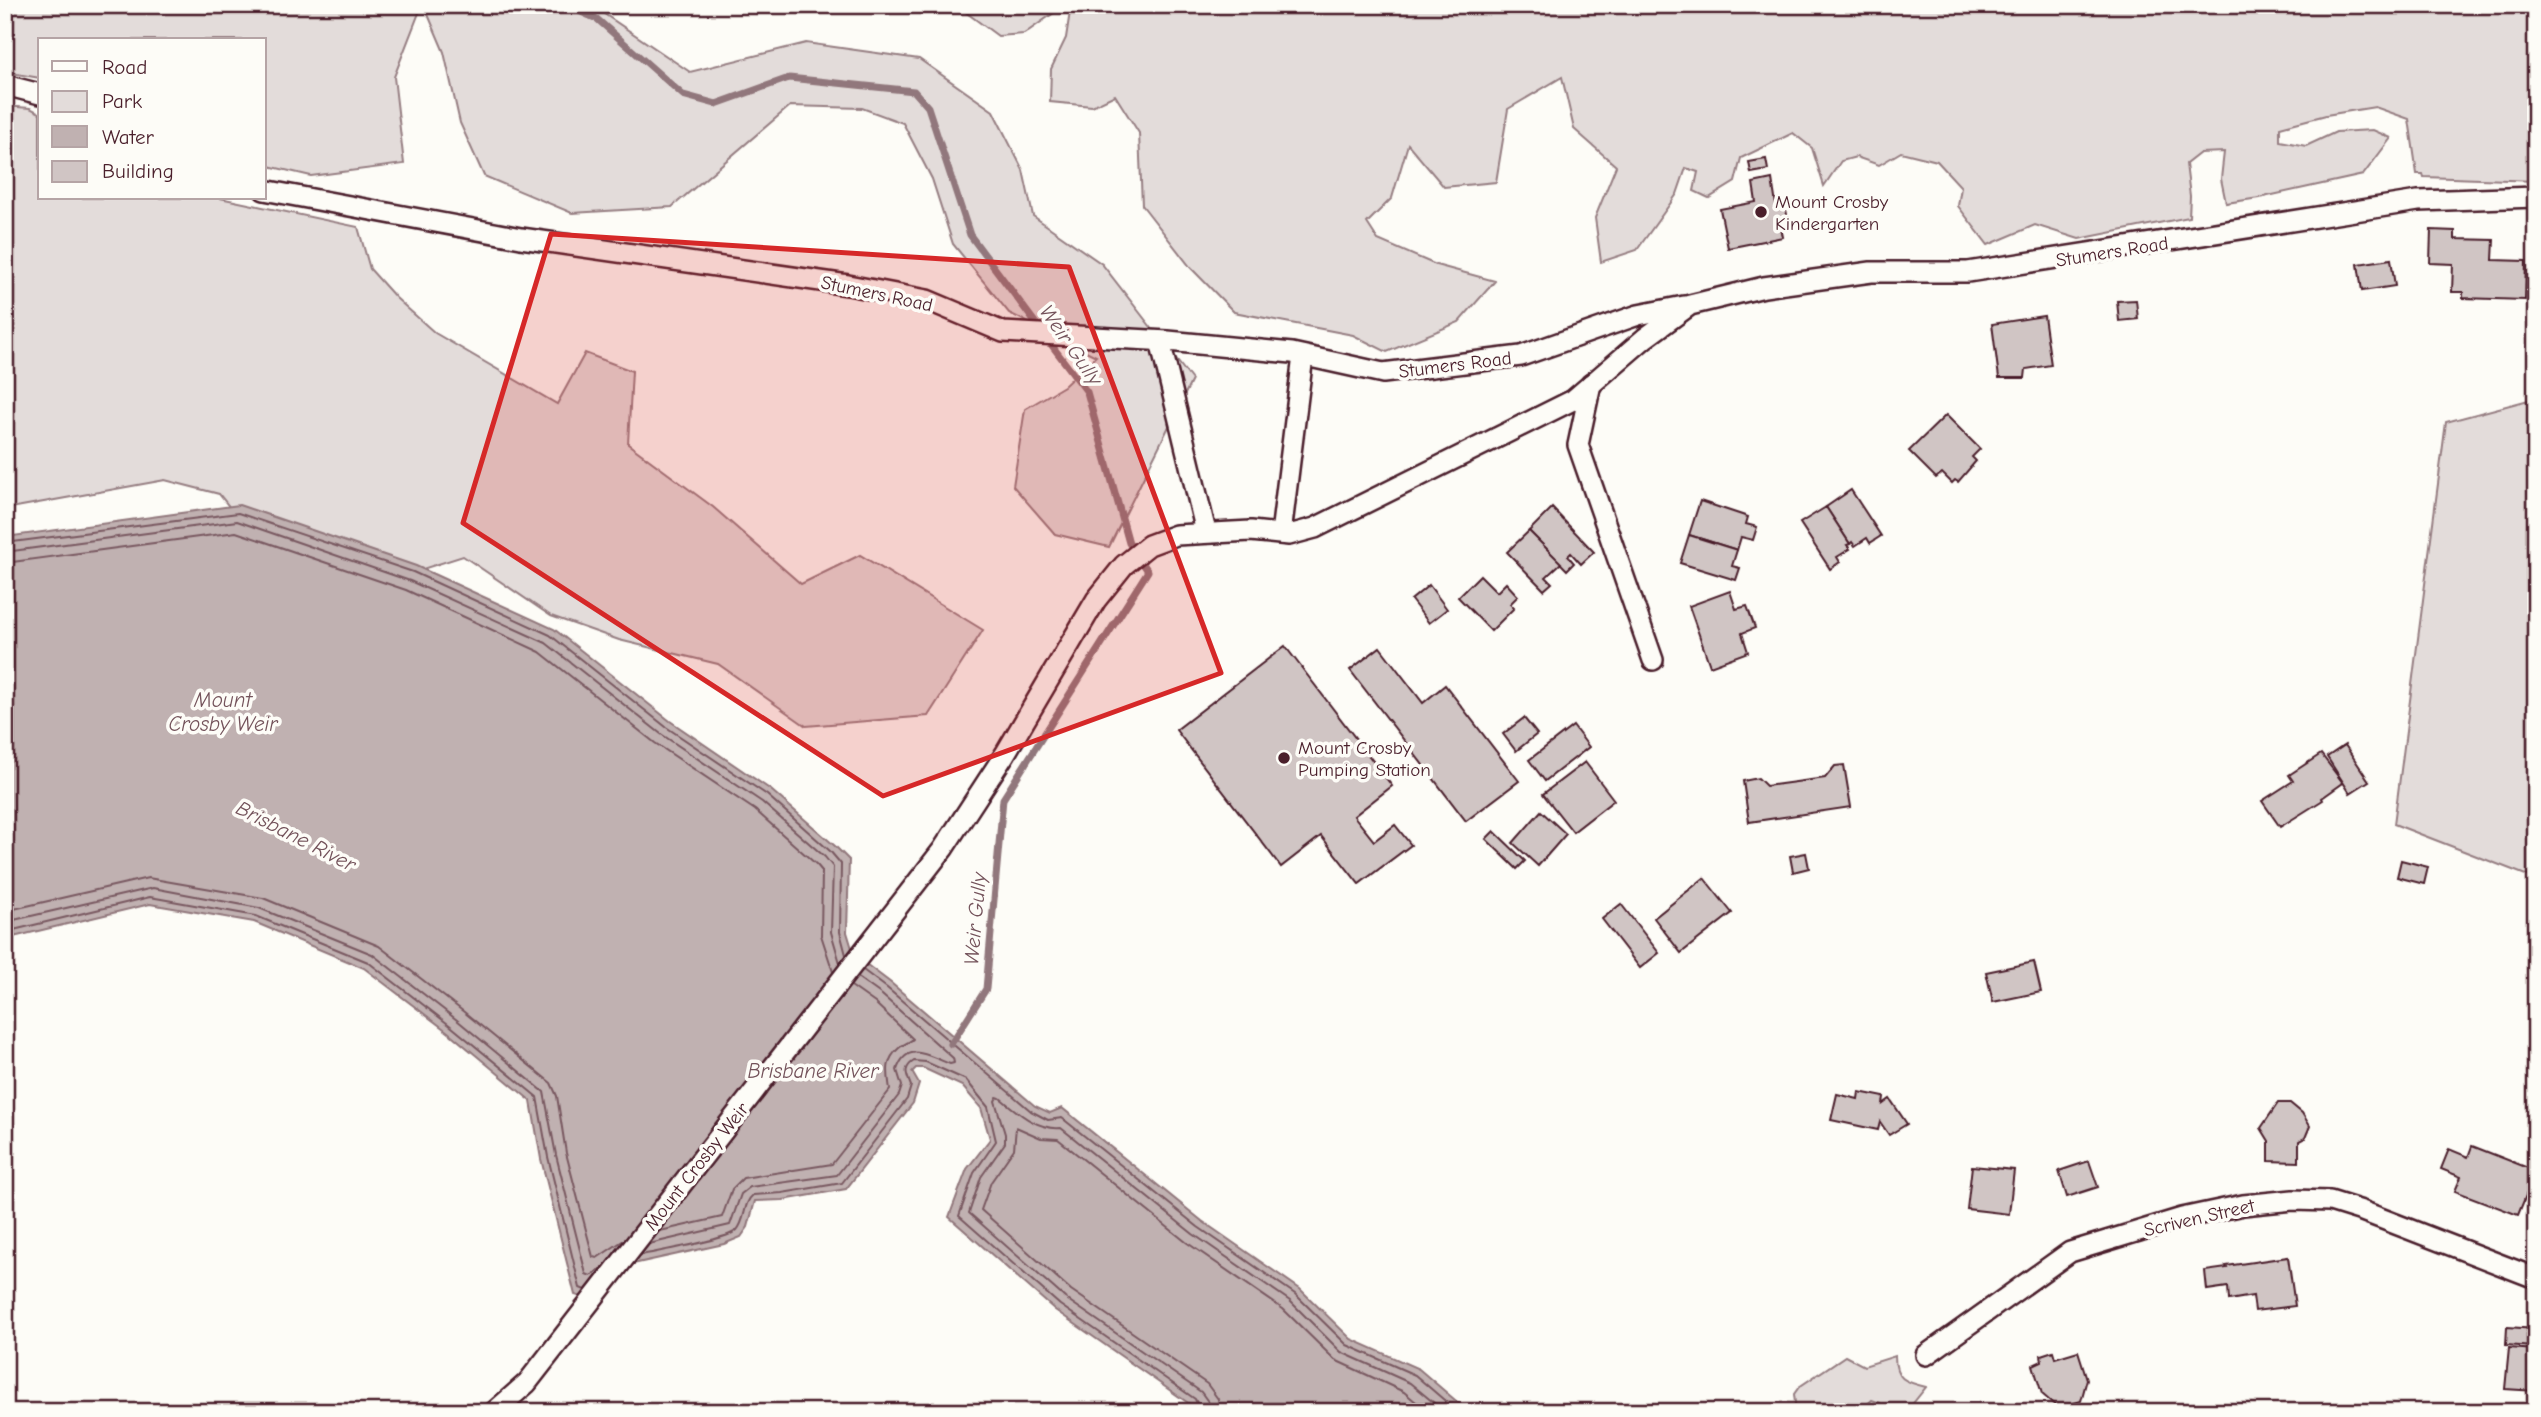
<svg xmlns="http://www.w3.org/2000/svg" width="2541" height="1417" viewBox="0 0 2541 1417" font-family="'Comic Neue',sans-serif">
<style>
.green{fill:#e3dcda;stroke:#967e82;stroke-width:2}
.water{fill:#c0b1b1;stroke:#91777b;stroke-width:2}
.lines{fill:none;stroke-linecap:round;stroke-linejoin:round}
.shore{stroke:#795961;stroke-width:2}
.stream{stroke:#91777b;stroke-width:7}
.building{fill:#d0c5c4;stroke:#4a1f2b;stroke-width:2}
.minor-casing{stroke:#4a1f2b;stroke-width:24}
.minor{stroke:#fdfcf7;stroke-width:19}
.marked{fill:#d62828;fill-opacity:0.2;stroke:#d62828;stroke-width:5;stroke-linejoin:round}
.poi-dot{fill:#4a1f2b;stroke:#fdfcf7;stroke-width:2.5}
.labels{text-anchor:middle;stroke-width:7;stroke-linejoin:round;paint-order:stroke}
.poi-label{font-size:19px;fill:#4a1f2b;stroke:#fdfcf7;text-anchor:start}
.street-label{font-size:19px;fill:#4a1f2b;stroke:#fdfcf7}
.water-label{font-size:21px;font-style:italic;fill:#73525a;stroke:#fdfcf7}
</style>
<rect width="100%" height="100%" fill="#fdfcf7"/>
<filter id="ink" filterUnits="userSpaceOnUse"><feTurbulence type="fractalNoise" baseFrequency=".0143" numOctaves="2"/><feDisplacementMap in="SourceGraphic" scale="14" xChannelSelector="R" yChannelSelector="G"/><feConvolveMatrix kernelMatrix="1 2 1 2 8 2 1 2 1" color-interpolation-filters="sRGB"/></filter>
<g filter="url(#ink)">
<g class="green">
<path d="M5 5H422L394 77 404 164 311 176 264 165V40H40V78L5 72Z"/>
<path d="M424 5H602L600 11 690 72 806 43 919 59 993 111 1023 170 1033 216 1102 264 1192 380 1109 547 1055 534 1013 486 1025 409 1064 386 1096 356 1009 313 953 244 932 179 903 123 862 108 790 106 672 207 572 213 484 176 460 123 444 52Z"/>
<path d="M956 5H1065L1024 34 998 36Z"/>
<path d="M1071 5H2536V181L2424 177 2423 174H2417L2409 119 2375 107 2326 115 2280 127V141L2306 146 2336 132 2373 130 2391 138 2363 175 2259 198 2226 203 2221 179 2224 152 2200 153 2186 164 2190 196 2189 217 2079 239 2035 225 1988 245 1958 206 1961 187 1937 161 1901 152 1879 165 1856 157 1841 161 1824 186 1812 148 1793 133 1741 158 1735 182 1709 198 1694 191 1698 172 1686 168 1677 194 1637 250 1601 262 1595 218 1616 166 1574 129 1562 77 1508 109 1496 182 1444 187 1408 144 1392 198 1367 223 1378 240 1436 265 1495 281 1459 322 1387 352 1353 335 1234 312 1191 268 1142 205 1139 133 1115 95 1092 106 1050 102 1051 69 1066 38Z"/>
<path d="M5 106 30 108 40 113V198H220L358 227 370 269 396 298 435 333 557 404 585 353 632 371 628 444 713 507 801 584 860 555 983 630 928 716 806 726 718 664 619 640 551 616 463 556 382 582 262 548 219 494 165 480 5 509Z"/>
<path d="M2536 398V879L2394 824 2446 422Z"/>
<path d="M1845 1356 1864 1366 1895 1356C1895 1379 1905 1382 1926 1387L1906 1412H1878L1880 1403 1872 1400 1861 1410 1796 1412 1794 1394 1799 1387Z"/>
</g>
<path class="water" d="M239 505 416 566 554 629 670 721 771 790 835 846 849 860 847 932 854 955 891 983 1035 1106 1050 1113 1062 1108 1202 1221 1300 1289 1351 1339 1419 1369 1469 1412H1196L1191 1405 1055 1310 949 1217 967 1169 990 1139 981 1108 962 1086 923 1068H916L912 1072 919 1084 913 1103 846 1189 783 1200 755 1201 748 1227 741 1237 724 1244 633 1264 585 1298 575 1295 541 1159 531 1101 448 1032 364 968 254 922 150 904 5 939V537Z"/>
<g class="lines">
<g class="shore">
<path d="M5 543 238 513 413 572 550 635 666 727 767 795 830 851 841 864 840 932 846 955"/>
<path d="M5 552 237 521 410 581 546 643 661 734 762 802 825 857 833 867 831 932 840 963"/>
<path d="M5 563 236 532 406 590 540 652 655 743 755 810 817 865 822 871 821 935 833 972"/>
<path d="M5 911 148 878 263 898 379 946 464 1012 551 1083 557 1096 566 1153 593 1257 597 1258 624 1240"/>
<path d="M5 922 153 888 259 908 372 954 457 1020 544 1092 556 1155 586 1274 591 1276 603 1267"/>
<path d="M5 932 150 897 256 916 368 962 452 1027 537 1097 548 1157 580 1288 585 1290"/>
<path d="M863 970 887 988 1031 1111 1048 1120 1062 1118 1198 1227 1295 1294 1347 1345 1415 1375 1458 1412"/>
<path d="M660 1231 722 1217 732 1189 743 1178 832 1164 890 1090C888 1074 884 1061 899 1048 903 1044 909 1043 913 1039L875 1003 851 986"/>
<path d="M649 1244 730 1225 741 1194 750 1187 837 1175 899 1095 902 1086 897 1070C907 1039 930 1057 950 1064L954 1063 953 1058 882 995 857 977"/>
<path d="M641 1255C659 1251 728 1240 737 1230 746 1220 743 1203 753 1195L782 1193 842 1183 907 1099 911 1086C907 1075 902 1069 914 1061L926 1062 966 1080 988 1107 996 1141 974 1173 959 1216 1060 1305 1195 1399 1201 1412"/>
<path d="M1210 1412 1209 1403 1201 1392 1065 1298 969 1213 981 1177 1005 1143V1134L995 1101 997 1097 1000 1098C1019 1113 1036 1130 1061 1128L1193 1234 1290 1301 1341 1352 1410 1383 1445 1412"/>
<path d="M1220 1412 1218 1399 1207 1384 1071 1290 981 1210 991 1182 1014 1149 1016 1127 1041 1138 1058 1139 1186 1242 1283 1309 1335 1360 1404 1392 1428 1412"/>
</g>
<g class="stream">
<path d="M565 5 597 19 683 95 716 104 789 78 914 91 928 107 970 235 1040 329"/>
<path d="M951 1044 986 989 1003 799 1148 571 1129 543 1087 392 1047 339"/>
</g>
</g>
<g class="building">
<path d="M1766 159 1768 170 1751 173 1749 162Z"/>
<path d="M1772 179 1776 205 1785 204 1788 220 1780 222 1783 237 1728 248 1720 209 1756 202 1753 183Z"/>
<path d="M2431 230 2455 231V239L2494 240 2493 260 2526 261 2525 300 2463 298V292H2452L2453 264 2430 263Z"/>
<path d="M2391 259 2395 286 2362 291 2358 264Z"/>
<path d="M2136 300 2138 319 2119 321 2117 301Z"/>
<path d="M2044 316 2051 365 2026 369 2025 378H1999L1992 324Z"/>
<path d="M1946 415 1980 449 1972 457 1976 461 1958 482 1955 480 1952 483 1942 473 1936 478 1909 451Z"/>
<path d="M1851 490 1881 536 1870 543 1867 538 1855 546 1852 542 1850 544 1826 507Z"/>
<path d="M1700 501 1748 517 1746 524 1757 527 1753 540 1741 537 1737 550 1689 535Z"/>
<path d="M1826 507 1850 544 1847 545 1850 549 1837 557 1840 562 1830 569 1800 523Z"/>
<path d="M1552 508 1594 552 1581 564 1571 553 1568 556 1574 563 1567 570 1529 531Z"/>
<path d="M1529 531 1561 563 1546 577 1552 583 1544 590 1507 552Z"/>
<path d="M1689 535 1737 550 1732 566 1740 568 1736 580 1680 563Z"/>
<path d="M1480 575 1497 592 1506 583 1518 596 1510 604 1514 608 1491 631 1458 597Z"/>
<path d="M1429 585 1447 609 1429 623 1411 600Z"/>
<path d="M1730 591 1736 609 1747 606 1755 628 1742 633 1748 652 1710 666 1689 606Z"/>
<path d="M1285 646 1392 786 1354 816 1374 841 1395 825 1411 845 1359 884 1321 836 1281 867 1176 730Z"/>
<path d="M1380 647 1423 703 1445 685 1519 781 1466 821 1350 670Z"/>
<path d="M1524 718 1537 734 1516 751 1503 734Z"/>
<path d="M1573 726 1589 747 1545 781 1529 760Z"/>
<path d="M2345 745 2369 781 2350 793 2327 757Z"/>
<path d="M2321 754 2343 783 2322 798 2323 800 2280 827 2262 801 2293 781 2289 775Z"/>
<path d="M1585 762 1614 800 1573 832 1543 794Z"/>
<path d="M1844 765 1851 807 1749 822 1743 781 1758 778 1766 786 1825 778 1835 766Z"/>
<path d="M1541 811 1566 834 1538 866 1513 843Z"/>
<path d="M1494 831 1525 861 1517 869 1486 839Z"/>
<path d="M1806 853 1809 868 1793 872 1790 856Z"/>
<path d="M2401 860 2428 867 2424 884 2397 877Z"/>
<path d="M1704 878 1732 913 1681 953 1654 918Z"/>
<path d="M1621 904 1659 953 1640 968 1602 919Z"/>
<path d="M2034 962 2041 992 1993 1002 1986 972Z"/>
<path d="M1859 1092 1884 1097 1883 1104 1890 1099 1907 1124 1889 1135 1880 1122 1878 1130 1831 1120 1837 1094 1858 1099Z"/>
<path d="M2278 1103H2290L2302 1113 2310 1126 2305 1138 2299 1141V1162L2269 1161V1141L2261 1128Z"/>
<path d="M2472 1146 2536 1171 2518 1215 2455 1191 2461 1177 2441 1169 2449 1149 2468 1157Z"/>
<path d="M2089 1161 2098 1187 2067 1197 2059 1171Z"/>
<path d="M1972 1166 2014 1170 2009 1214 1967 1209Z"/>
<path d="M2288 1257 2295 1306 2255 1311 2253 1296 2229 1300 2228 1287 2207 1290 2205 1271 2227 1268 2226 1266Z"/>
<path d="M2507 1327 2536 1329 2534 1347 2506 1345Z"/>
<path d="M2509 1348 2536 1350V1391L2505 1389Z"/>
<path d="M2053 1351 2055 1358 2078 1351 2087 1379 2081 1401 2058 1408 2042 1394 2033 1365 2042 1361 2041 1355Z"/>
</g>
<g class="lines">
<g class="minor-casing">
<g id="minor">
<path d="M5 85 40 94"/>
<path d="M264 190 521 238 848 285 927 300 1003 332 1168 341 1292 353 1383 373 1521 356 1638 315 1684 306"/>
<path d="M1160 341 1206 532"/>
<path d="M1591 384 1578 445 1653 660"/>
<path d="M1281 534 1303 356"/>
<path d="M1926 1355 2070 1252 2182 1218 2243 1205 2293 1200 2330 1201 2362 1211 2530 1276H2536"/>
<path d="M494 1412 527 1383 943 849 1005 754 1096 600 1124 565 1149 545 1176 535 1251 531 1289 535 1315 528 1573 400 1645 338 1690 305 1764 287 1871 272H1968L2418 201 2536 197"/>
</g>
</g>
<use href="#minor" class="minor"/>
</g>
</g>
<path class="marked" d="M551 234 1069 267 1221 673 883 796 463 523Z"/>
<g class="poi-dot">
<circle cx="1761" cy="212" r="7"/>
<circle cx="1284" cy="758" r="7"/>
</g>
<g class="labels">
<g class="poi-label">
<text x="1775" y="208">Mount Crosby<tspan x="1775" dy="22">Kindergarten</tspan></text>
<text x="1298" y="754">Mount Crosby<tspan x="1298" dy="22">Pumping Station</tspan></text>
</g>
<g class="street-label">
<text transform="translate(2112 251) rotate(-9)" y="7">Stumers Road</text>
<text transform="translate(877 293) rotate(12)" y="7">Stumers Road</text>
<text transform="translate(1455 364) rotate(-7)" y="7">Stumers Road</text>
<text transform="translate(696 1166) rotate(-52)" y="7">Mount Crosby Weir</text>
<text transform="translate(2199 1217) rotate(-13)" y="7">Scriven Street</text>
</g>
<g class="water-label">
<text transform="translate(1071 345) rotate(55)" y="7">Weir Gully</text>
<text x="223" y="707">Mount<tspan x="223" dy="24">Crosby Weir</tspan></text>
<text transform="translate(296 836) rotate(27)" y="7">Brisbane River</text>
<text transform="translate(975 919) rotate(-85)" y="7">Weir Gully</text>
<text x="813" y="1078">Brisbane River</text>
</g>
</g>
<rect width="2541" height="1417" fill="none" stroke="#fdfcf7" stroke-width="28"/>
<rect x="14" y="14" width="2513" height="1389" fill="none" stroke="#4a1f2b" stroke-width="2.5" filter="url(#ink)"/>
<rect x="38" y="38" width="228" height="161" fill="#fdfcf7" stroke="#b5a4a5" stroke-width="2"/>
<rect x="52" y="61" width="35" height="10" fill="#fdfcf7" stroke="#b5a4a5" stroke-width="2"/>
<text x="102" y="74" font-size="21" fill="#4a1f2b">Road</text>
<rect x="52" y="91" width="35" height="21" fill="#e3dcda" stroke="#b5a4a5" stroke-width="2"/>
<text x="102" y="108" font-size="21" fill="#4a1f2b">Park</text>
<rect x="52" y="126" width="35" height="21" fill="#c0b1b1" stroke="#b5a4a5" stroke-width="2"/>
<text x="102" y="144" font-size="21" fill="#4a1f2b">Water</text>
<rect x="52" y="161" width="35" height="21" fill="#d0c5c4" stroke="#b5a4a5" stroke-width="2"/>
<text x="102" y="178" font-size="21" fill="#4a1f2b">Building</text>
</svg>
